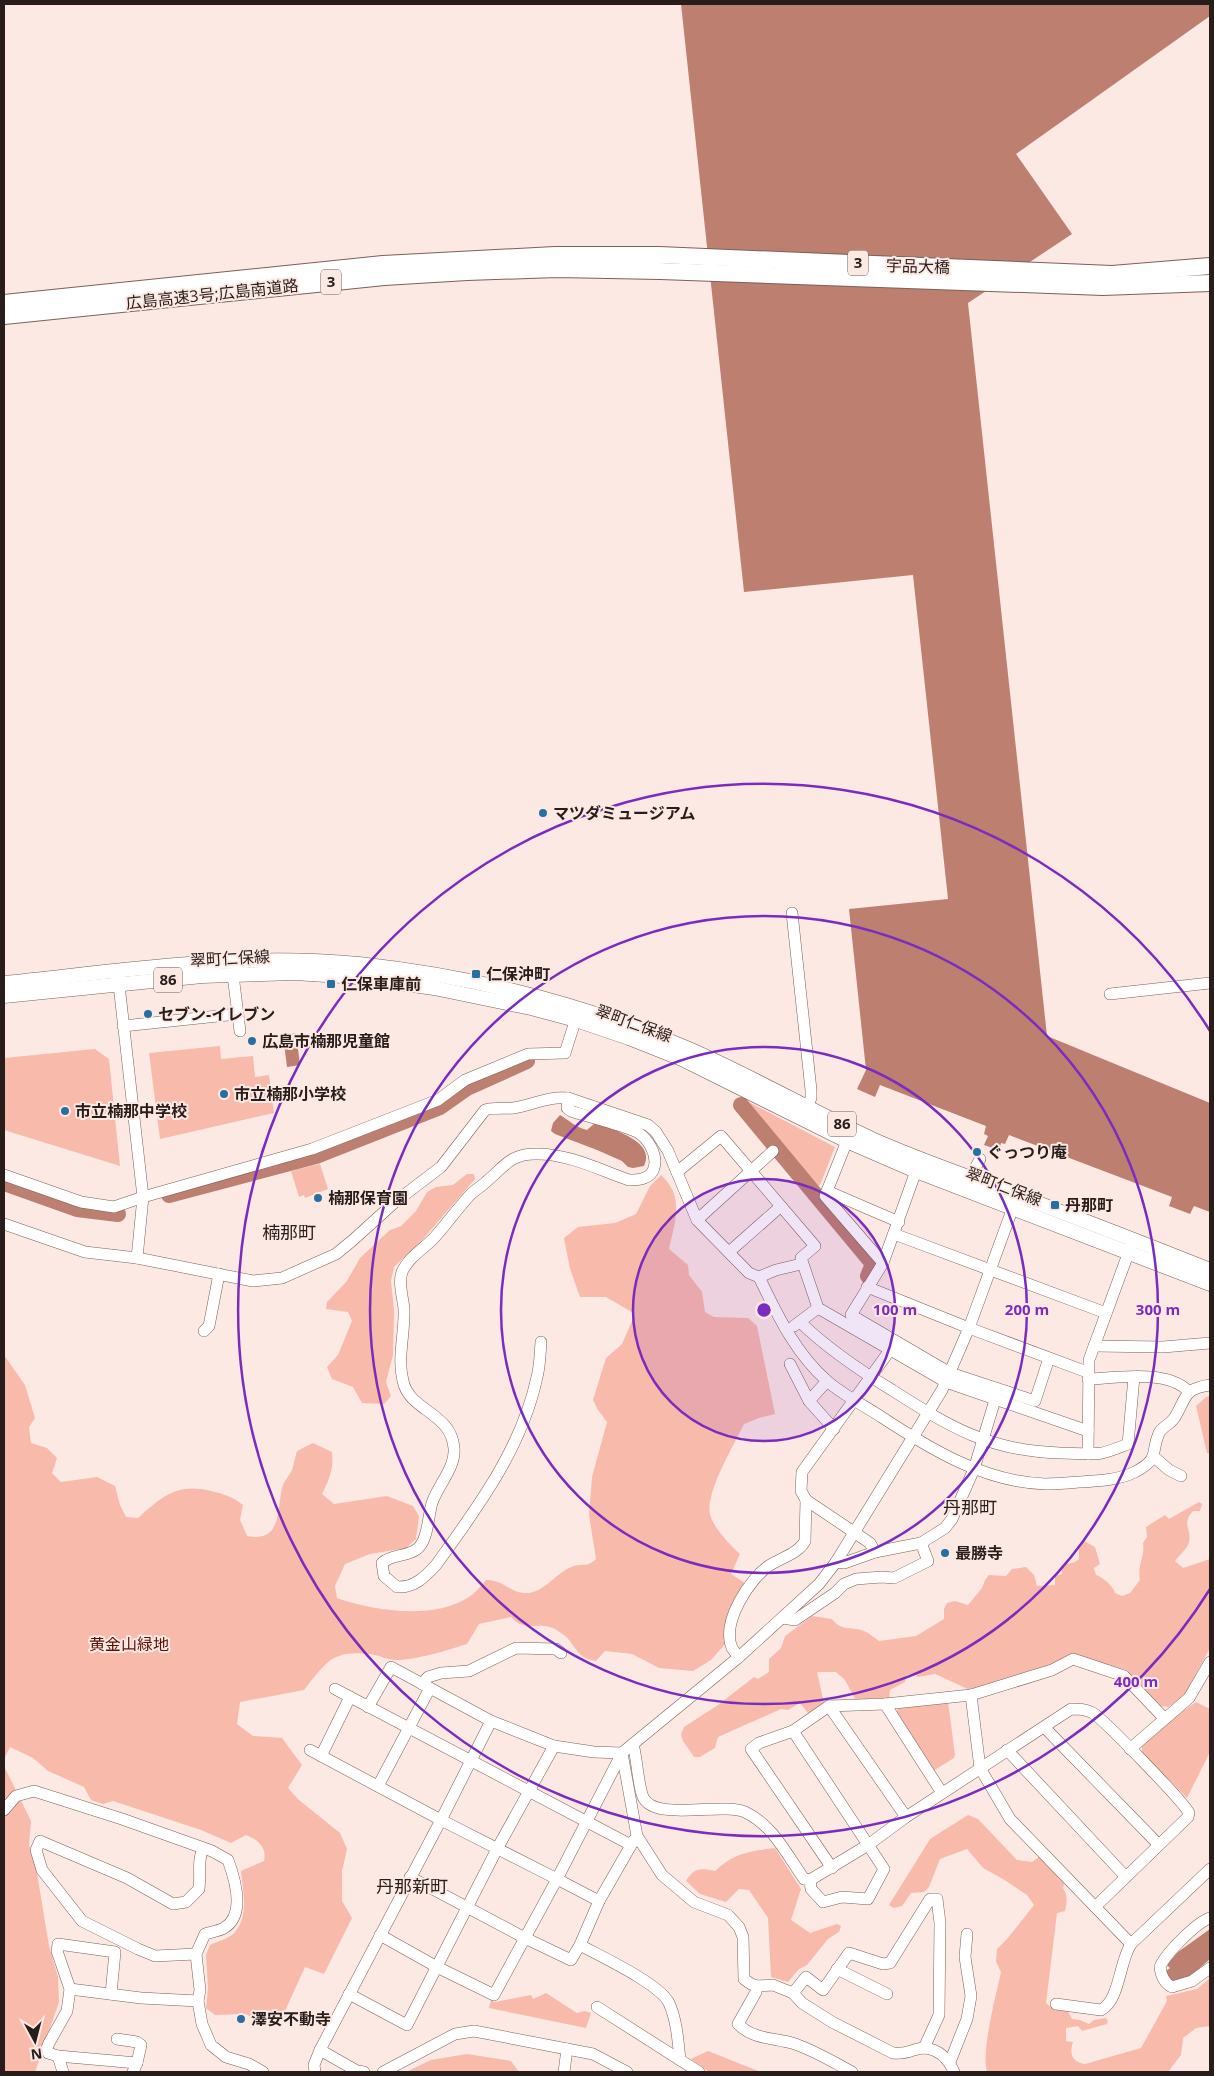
<svg xmlns="http://www.w3.org/2000/svg" width="1214" height="2076" viewBox="0 0 1214 2076" font-family="'Open Sans','Noto Sans JP',sans-serif">
<style>
.green{fill:#f8baab}
.water{fill:#bc7f70}
.lines{fill:none;stroke-linecap:round;stroke-linejoin:round}
.river{stroke:#bc7f70;stroke-width:16}
.minor-casing{stroke:#7c6059;stroke-width:12}
.major-casing{stroke:#7c6059;stroke-width:15}
.highway-casing{stroke:#7c6059;stroke-width:18}
.minor{stroke:#fff;stroke-width:11}
.major{stroke:#fff;stroke-width:14}
.highway{stroke:#fff;stroke-width:16}
.ring{fill:none;stroke:#7b2cbf;stroke-width:2.5}
.poi-dot{fill:#266fa2;stroke:#fde9e4;stroke-width:2}
.labels{text-anchor:middle;stroke-width:4;stroke-linejoin:round;paint-order:stroke}
.shield{fill:#fde9e4;stroke:#685a57;stroke-width:1}
.shield-label{font-size:15px;font-weight:bold;fill:#281d1a}
.street-label{font-size:16px;fill:#281d1a;stroke:#fde9e4}
.poi-label{font-size:16px;font-weight:bold;fill:#281d1a;stroke:#fde9e4;text-anchor:start}
.park-label{font-size:16px;fill:#5a0f00;stroke:#fde9e4}
.neighbourhood-label{font-size:18px;fill:#281d1a;stroke:#fde9e4}
.centre{fill:#7b2cbf;stroke:#fde9e4;stroke-width:2.5}
.ring-label{font-size:15px;text-anchor:middle;font-weight:bold;fill:#7b2cbf;stroke:#fde9e4;stroke-width:4;stroke-linejoin:round;paint-order:stroke}
</style>
<rect width="100%" height="100%" fill="#fde9e4"/>
<g class="green">
<path d="M220 1046 221 1059 253 1056 255 1077 269 1075 274 1113 160 1139 149 1053Z"/>
<path d="M95 1049 109 1059 120 1166 4 1130V1058Z"/>
<path d="M745 1100 835 1147 820 1185 816 1187 744 1102Z"/>
<path d="M320 1164 328 1189 305 1198 304 1195 299 1197 291 1171Z"/>
<path d="M467 1174H474L475 1179 423 1239 394 1267 391 1281 394 1311 393 1355 386 1382 391 1396 384 1404 362 1403 353 1387 332 1379 327 1367 338 1355 352 1321 348 1312 326 1309 327 1302 347 1281 360 1258 390 1230 401 1226 416 1211 427 1192 436 1187 453 1185Z"/>
<path d="M661 1175C685 1197 675 1221 669 1249L688 1265 689 1275 702 1292 705 1312 714 1317 748 1318 757 1326 775 1414 759 1418 744 1424C734 1445 705 1493 710 1514 712 1526 731 1546 740 1554L731 1574 745 1583 727 1642 711 1660 693 1671 659 1668 632 1654 605 1651 596 1661C574 1658 576 1642 561 1633 545 1621 536 1629 520 1624 517 1623 513 1619 511 1617L479 1624 467 1644C448 1650 419 1659 400 1660 390 1661 379 1655 369 1654 331 1650 326 1663 304 1690L240 1702 237 1724 253 1736 282 1738 302 1765 288 1788 299 1800 340 1833 347 1849 342 1871V1901L352 1918 324 1974 305 1967 285 2011 263 2024 246 2014 215 2015 206 2008 208 1988 206 1955 210 1945C217 1942 226 1939 232 1935 250 1918 243 1893 241 1871L264 1861C267 1847 258 1840 246 1835L231 1843 201 1830 113 1801 103 1804 91 1800 84 1787 48 1771 33 1758 10 1747 4 1759V1355L25 1385 35 1418 29 1427 31 1443 47 1448 57 1458 52 1473 61 1482 97 1477 115 1486 120 1505 126 1517 138 1518C163 1496 177 1483 211 1491 224 1494 233 1497 243 1505L240 1520 247 1536C282 1543 277 1510 282 1488 284 1481 289 1476 292 1470 294 1464 295 1457 297 1451L313 1443 332 1452C334 1469 329 1480 322 1494L334 1504 387 1496 413 1506 419 1516 416 1539 406 1548 370 1554 345 1564 335 1586 337 1598C373 1611 435 1620 469 1597 475 1593 481 1586 486 1580 503 1580 510 1592 523 1593 544 1595 555 1572 574 1566 585 1563 586 1568 596 1559L589 1515 592 1477 607 1422 598 1410 593 1400 606 1358 622 1344 635 1314 606 1297H580L570 1269 564 1238 578 1227 615 1223 636 1214 650 1186Z"/>
<path d="M1210 1396V1453H1207L1196 1406 1206 1397Z"/>
<path d="M1199 1502 1202 1504 1200 1511H1193C1180 1525 1194 1530 1188 1545 1185 1550 1179 1556 1175 1561L1183 1568 1210 1559V1648L1184 1696 1168 1707 1161 1706 1127 1670 1073 1655 1050 1666 970 1690 935 1674 918 1677 916 1674 907 1675 905 1682 890 1690 889 1698 855 1699 845 1680 836 1672H817L824 1703 808 1713 800 1703 788 1710 781 1709 718 1737 715 1748 700 1757H694L683 1741 681 1734 684 1727 718 1705 754 1677 758 1679 769 1672V1659L781 1648 785 1636 812 1616 832 1619C842 1633 853 1625 866 1632 870 1634 875 1638 879 1641L916 1636 944 1619V1609L947 1603 955 1601 968 1605 982 1588 985 1580 989 1575 1006 1576 1012 1569 1026 1567 1034 1575 1037 1586 1055 1585V1576L1062 1574 1061 1567 1067 1561 1068 1564 1075 1562 1079 1559V1547L1084 1541 1095 1547 1100 1564 1094 1568 1096 1575C1104 1578 1113 1586 1115 1593L1122 1596 1130 1593 1140 1580C1137 1567 1145 1556 1143 1543L1147 1537 1146 1527 1165 1515 1169 1519Z"/>
<path d="M948 1702 955 1755 954 1758 933 1771 896 1714 898 1708Z"/>
<path d="M1196 1702 1210 1709V1752L1187 1798 1142 1753V1746L1169 1721Z"/>
<path d="M4 1766 31 1821 29 1845 37 1873 49 1946 58 1977 59 2002 35 2072H4Z"/>
<path d="M968 1815 978 1819 1017 1860 1032 1862 1040 1856 1064 1884 1063 1888C1068 1896 1067 1902 1065 1911L1057 1913 1046 2003 1054 2010 1068 2011 1072 2019 1080 2020 1089 2024 1094 2020 1106 2018 1108 2021 1107 2024 1082 2031 1078 2026 1066 2028V2041L1073 2042C1069 2054 1072 2062 1085 2064L1141 2048 1167 2001 1166 1996 1197 1989 1210 1978V2026L1196 2028 1183 2038 1181 2055 1168 2072H987C981 2051 996 1995 1001 1972L996 1962 997 1949 1007 1939 1034 1905 1027 1895 1003 1879 983 1868 967 1849 940 1859 929 1887 924 1892 911 1893 902 1906 894 1908 889 1905 930 1839Z"/>
<path d="M775 1848 801 1889 791 1920 810 1933 837 1924 841 1926 839 1932 828 1939 807 1965 799 1969 788 1982 771 1977 768 1918 749 1890 739 1889 726 1902 700 1894 686 1881C694 1868 700 1868 715 1871 733 1853 751 1851 775 1848Z"/>
<path d="M546 1993 577 2013 585 2011 591 2013 586 2028 489 2008 491 2000 495 2002 531 1995 533 1999Z"/>
<path d="M708 2051 761 2072H709L691 2059Z"/>
<path d="M467 2054 511 2061 519 2072H406L431 2060Z"/>
</g>
<g class="water">
<path d="M681 4H1210V16L1016 154 1072 234 968 303 1047 1036 1210 1103V1212L1194 1206 1190 1214 1169 1206 1172 1197 1009 1135 1005 1144 1001 1143 999 1150 984 1145 988 1136 984 1134 986 1126 880 1085 875 1097 857 1089 866 1070 849 909 948 899 913 575 744 592Z"/>
<path d="M296 1033 300 1065 287 1067 283 1035Z"/>
<path d="M560 1115C570 1121 575 1127 587 1130L595 1123C611 1129 657 1141 644 1166L633 1168 628 1167 622 1161 597 1150 555 1134 551 1131 553 1123Z"/>
<path d="M1210 1929V1959L1192 1975 1176 1982 1170 1980 1166 1971 1170 1968 1167 1965 1178 1952Z"/>
</g>
<g class="lines">
<g class="river">
<path d="M741 1105 873 1264 868 1276"/>
<path d="M4 1183 77 1209 118 1214"/>
<path d="M169 1195 316 1156 440 1107 467 1088 527 1061"/>
</g>
<g class="minor-casing">
<g id="minor">
<path d="M792 913 811 1090V1098L804 1115"/>
<path d="M233 975 240 1031"/>
<path d="M118 976 143 1197 137 1258"/>
<path d="M1110 994 1210 983"/>
<path d="M123 1026 237 1014"/>
<path d="M847 1141 825 1196 883 1263"/>
<path d="M916 1171 883 1263 851 1315 950 1373 1035 1401 1049 1358"/>
<path d="M677 1172 721 1136 815 1246 801 1258 818 1308 946 1382 1088 1431"/>
<path d="M4 1175 81 1202 114 1207 143 1197 312 1149 438 1100 465 1080 528 1054 565 1053 578 1012"/>
<path d="M970 1178 980 1159"/>
<path d="M827 1191 899 1222"/>
<path d="M697 1220 773 1151"/>
<path d="M4 1224 85 1252 137 1258 253 1281 282 1278 336 1254 353 1240 395 1202 441 1167 485 1110C495 1107 504 1109 513 1108 532 1105 549 1096 568 1098L648 1125 656 1132 668 1151 697 1220 749 1273 759 1277 776 1270 801 1264"/>
<path d="M894 1234 1106 1313"/>
<path d="M729 1252 780 1207"/>
<path d="M759 1277C777 1314 795 1353 827 1381 843 1395 865 1406 883 1418 932 1450 985 1482 1045 1484 1057 1484 1068 1483 1079 1482 1097 1481 1119 1480 1135 1472 1161 1458 1150 1453 1159 1433 1163 1426 1171 1424 1175 1417 1187 1397 1183 1389 1210 1385"/>
<path d="M867 1287 969 1328 1087 1372"/>
<path d="M800 1322C827 1348 859 1370 892 1390 950 1427 989 1451 1060 1453 1074 1453 1089 1455 1102 1453 1111 1451 1120 1447 1128 1444L1134 1377"/>
<path d="M794 1326 818 1308"/>
<path d="M204 1331 209 1326 219 1274"/>
<path d="M541 1342C540 1354 540 1366 537 1377 522 1448 478 1507 436 1565 425 1577 414 1588 397 1587L384 1576 382 1563C392 1554 407 1557 417 1549 428 1541 428 1516 432 1503 438 1485 456 1467 454 1448 451 1412 409 1411 403 1381 397 1358 405 1333 404 1309 403 1298 398 1283 402 1272 408 1258 423 1249 433 1239 446 1225 457 1209 470 1195 475 1190 482 1186 487 1181 504 1167 510 1154 535 1154 567 1153 600 1170 629 1180 639 1180 651 1179 654 1168 658 1155 648 1138 637 1132 616 1123 592 1118 571 1111L567 1108 568 1098"/>
<path d="M1094 1346 1163 1347 1210 1343"/>
<path d="M790 1364 809 1401 834 1429"/>
<path d="M1088 1379C1116 1378 1167 1369 1188 1391"/>
<path d="M809 1401 827 1381"/>
<path d="M1088 1454 1089 1360 1131 1246"/>
<path d="M1154 1457 1169 1470 1181 1476"/>
<path d="M806 1500 870 1543 875 1552"/>
<path d="M836 1562 844 1563 875 1552 921 1543 945 1528 952 1519 974 1469 995 1400"/>
<path d="M783 1618 795 1620 835 1593 844 1584 856 1579 882 1577 894 1578 928 1561 921 1543"/>
<path d="M739 1657C737 1655 734 1651 732 1648 721 1622 750 1578 770 1565 781 1558 799 1553 805 1541L806 1500 801 1491 802 1472 890 1350"/>
<path d="M422 1684 428 1677 441 1673 469 1671 516 1648 556 1649 561 1653"/>
<path d="M335 1689 631 1845"/>
<path d="M971 1695 980 1768 1010 1819 1131 1944"/>
<path d="M885 1704 942 1793"/>
<path d="M829 1706 906 1817"/>
<path d="M368 1707 391 1667 491 1721 554 1746 594 1752 622 1753 637 1836 662 1875 694 1902 728 1915 739 1927 743 1937 744 1979 751 1984 757 1986 773 1985 793 1993 802 2003 832 2022 893 2053C908 2055 914 2048 924 2048 939 2049 949 2060 954 2072"/>
<path d="M1044 1727 1159 1845"/>
<path d="M633 1744C637 1758 638 1785 643 1797 654 1822 721 1802 745 1812 773 1825 787 1855 804 1879L810 1880 811 1889 823 1902 842 1897 868 1899 884 1869 793 1731"/>
<path d="M1130 1749 1189 1698 1210 1662"/>
<path d="M310 1750 441 1820 491 1721"/>
<path d="M1007 1750 1126 1877"/>
<path d="M321 1756 350 1697"/>
<path d="M378 1786 430 1688"/>
<path d="M4 1810 16 1796 34 1791 122 1819 212 1851 228 1860C235 1879 246 1915 224 1928 219 1931 211 1932 205 1934L196 1954 200 1990 198 2001 202 2024 211 2045 226 2057 249 2064 263 2072"/>
<path d="M832 1868 751 1749 759 1743 793 1731 829 1706 885 1704 971 1695 1052 1670 1073 1659 1124 1676 1164 1718"/>
<path d="M410 1877 525 1938 571 1960 580 1945 599 1901 634 1840"/>
<path d="M810 1880 868 1845 906 1817 1071 1709C1079 1709 1085 1709 1093 1713 1104 1720 1184 1802 1189 1813L1188 1817 1095 1907"/>
<path d="M1210 1918C1197 1922 1166 1953 1160 1967 1161 1975 1164 1983 1172 1987L1192 1981 1210 1968"/>
<path d="M380 1935 437 1967 494 1995 557 1879 599 1901"/>
<path d="M580 1945C600 1956 660 1984 669 2003 677 2021 678 2041 680 2060"/>
<path d="M196 1954 155 1956 138 1949 82 1921 42 1870 36 1850 40 1841 127 1878 173 1904 186 1902 199 1889C201 1873 197 1863 203 1848"/>
<path d="M837 1969 887 1994"/>
<path d="M757 1986 756 1992 738 2024C752 2039 774 2038 792 2043 814 2050 833 2062 852 2072"/>
<path d="M70 1989 141 1998 198 2001"/>
<path d="M793 1993 806 1977 823 1990 849 1953 883 1964 890 1963 930 1899H937L940 1923 939 2015 924 2048"/>
<path d="M111 1994 115 1952 58 1944 57 1951 70 1989 67 2011 49 2043 47 2048 48 2053 58 2056 137 2063"/>
<path d="M349 1994 407 2025 497 1849 554 1746"/>
<path d="M1056 2004 1101 2010C1120 2000 1119 1962 1131 1944L1210 1869"/>
<path d="M597 2007 699 2072"/>
<path d="M117 2039 137 2042 141 2045 137 2063 133 2072"/>
<path d="M320 2050 357 2071 364 2072"/>
<path d="M58 2056 63 2072"/>
<path d="M950 2062 967 2019 971 1996 965 1957 967 1934"/>
<path d="M315 2072 314 2065 320 2050 441 1820 557 1879 622 1753 739 1657 819 1584 836 1562 942 1390 969 1328 1015 1202"/>
<path d="M383 2072 455 2034 474 2031 593 2054 627 2072"/>
<path d="M564 2072 567 2049"/>
</g>
</g>
<g class="major-casing">
<g id="major">
<path d="M4 983C121 971 240 952 359 964 470 976 580 1003 684 1047 748 1074 809 1110 872 1139 919 1160 967 1176 1014 1194 1080 1219 1145 1244 1210 1270"/>
<path d="M4 996 202 976 295 973 357 977 434 988 531 1008 576 1020 629 1038 682 1059 847 1141 916 1171 1210 1284"/>
</g>
</g>
<g class="highway-casing">
<g id="highway">
<path d="M4 303 383 264 555 255H659L1112 274 1210 266"/>
<path d="M4 316 384 277 467 272 557 269 660 271 1103 287 1210 283"/>
</g>
</g>
<use href="#minor" class="minor"/>
<use href="#major" class="major"/>
<use href="#highway" class="highway"/>
</g>
<circle cx="764" cy="1310" r="131" fill="#7b2cbf" fill-opacity=".12"/>
<g class="ring">
<circle cx="764" cy="1310" r="131"/>
<circle cx="764" cy="1310" r="263"/>
<circle cx="764" cy="1310" r="394"/>
<path d="M1210 1589A526 526 0 1 1 1210 1031"/>
</g>
<g class="poi-dot">
<circle cx="543" cy="813" r="5"/>
<rect x="471" y="969" width="10" height="10" rx="2.5"/>
<rect x="326" y="979" width="10" height="10" rx="2.5"/>
<circle cx="148" cy="1014" r="5"/>
<circle cx="252" cy="1041" r="5"/>
<circle cx="224" cy="1094" r="5"/>
<circle cx="65" cy="1111" r="5"/>
<circle cx="977" cy="1152" r="5"/>
<circle cx="318" cy="1198" r="5"/>
<rect x="1050" y="1200" width="10" height="10" rx="2.5"/>
<circle cx="945" cy="1553" r="5"/>
<circle cx="241" cy="2019" r="5"/>
</g>
<g class="labels">
<g class="shield">
<rect x="848" y="250.5" width="20" height="25" rx="4"/>
<rect x="321" y="269.5" width="20" height="25" rx="4"/>
<rect x="154" y="967.5" width="28" height="25" rx="4"/>
<rect x="828" y="1111.5" width="28" height="25" rx="4"/>
</g>
<g class="shield-label">
<text x="858" y="268">3</text>
<text x="331" y="287">3</text>
<text x="168" y="985">86</text>
<text x="842" y="1129">86</text>
</g>
<g class="street-label">
<text transform="translate(918 266) rotate(2)" y="6">宇品大橋</text>
<text transform="translate(212 294) rotate(-6)" y="6">広島高速3号;広島南道路</text>
<text transform="translate(230 958) rotate(-3)" y="6">翠町仁保線</text>
<text transform="translate(634 1023) rotate(20)" y="6">翠町仁保線</text>
<text transform="translate(1004 1186) rotate(21)" y="6">翠町仁保線</text>
</g>
<g class="poi-label">
<text x="553" y="819">マツダミュージアム</text>
<text x="486" y="980">仁保沖町</text>
<text x="341" y="990">仁保車庫前</text>
<text x="158" y="1020">セブン-イレブン</text>
<text x="262" y="1047">広島市楠那児童館</text>
<text x="234" y="1100">市立楠那小学校</text>
<text x="75" y="1117">市立楠那中学校</text>
<text x="987" y="1158">ぐっつり庵</text>
<text x="328" y="1204">楠那保育園</text>
<text x="1065" y="1211">丹那町</text>
<text x="955" y="1559">最勝寺</text>
<text x="251" y="2025">澤安不動寺</text>
</g>
<g class="park-label">
<text x="129" y="1650">黄金山緑地</text>
</g>
<g class="neighbourhood-label">
<text x="289" y="1239">楠那町</text>
<text x="970" y="1514">丹那町</text>
<text x="412" y="1893">丹那新町</text>
</g>
</g>
<circle cx="764" cy="1310" r="8" class="centre"/>
<g class="ring-label">
<text x="895" y="1315">100 m</text>
<text x="1027" y="1315">200 m</text>
<text x="1158" y="1315">300 m</text>
<text x="1136" y="1687">400 m</text>
</g>
<rect width="1214" height="2076" fill="none" stroke="#281d1a" stroke-width="10"/>
<g transform="translate(35 2041) rotate(173)" stroke="#fde9e4" stroke-width="4" paint-order="stroke">
<path d="M0-4L9 19L0 12L-9 19Z" fill="#281d1a"/>
<text y="-8" font-size="14" font-weight="bold" text-anchor="middle" fill="#281d1a">N</text>
</g>
</svg>
